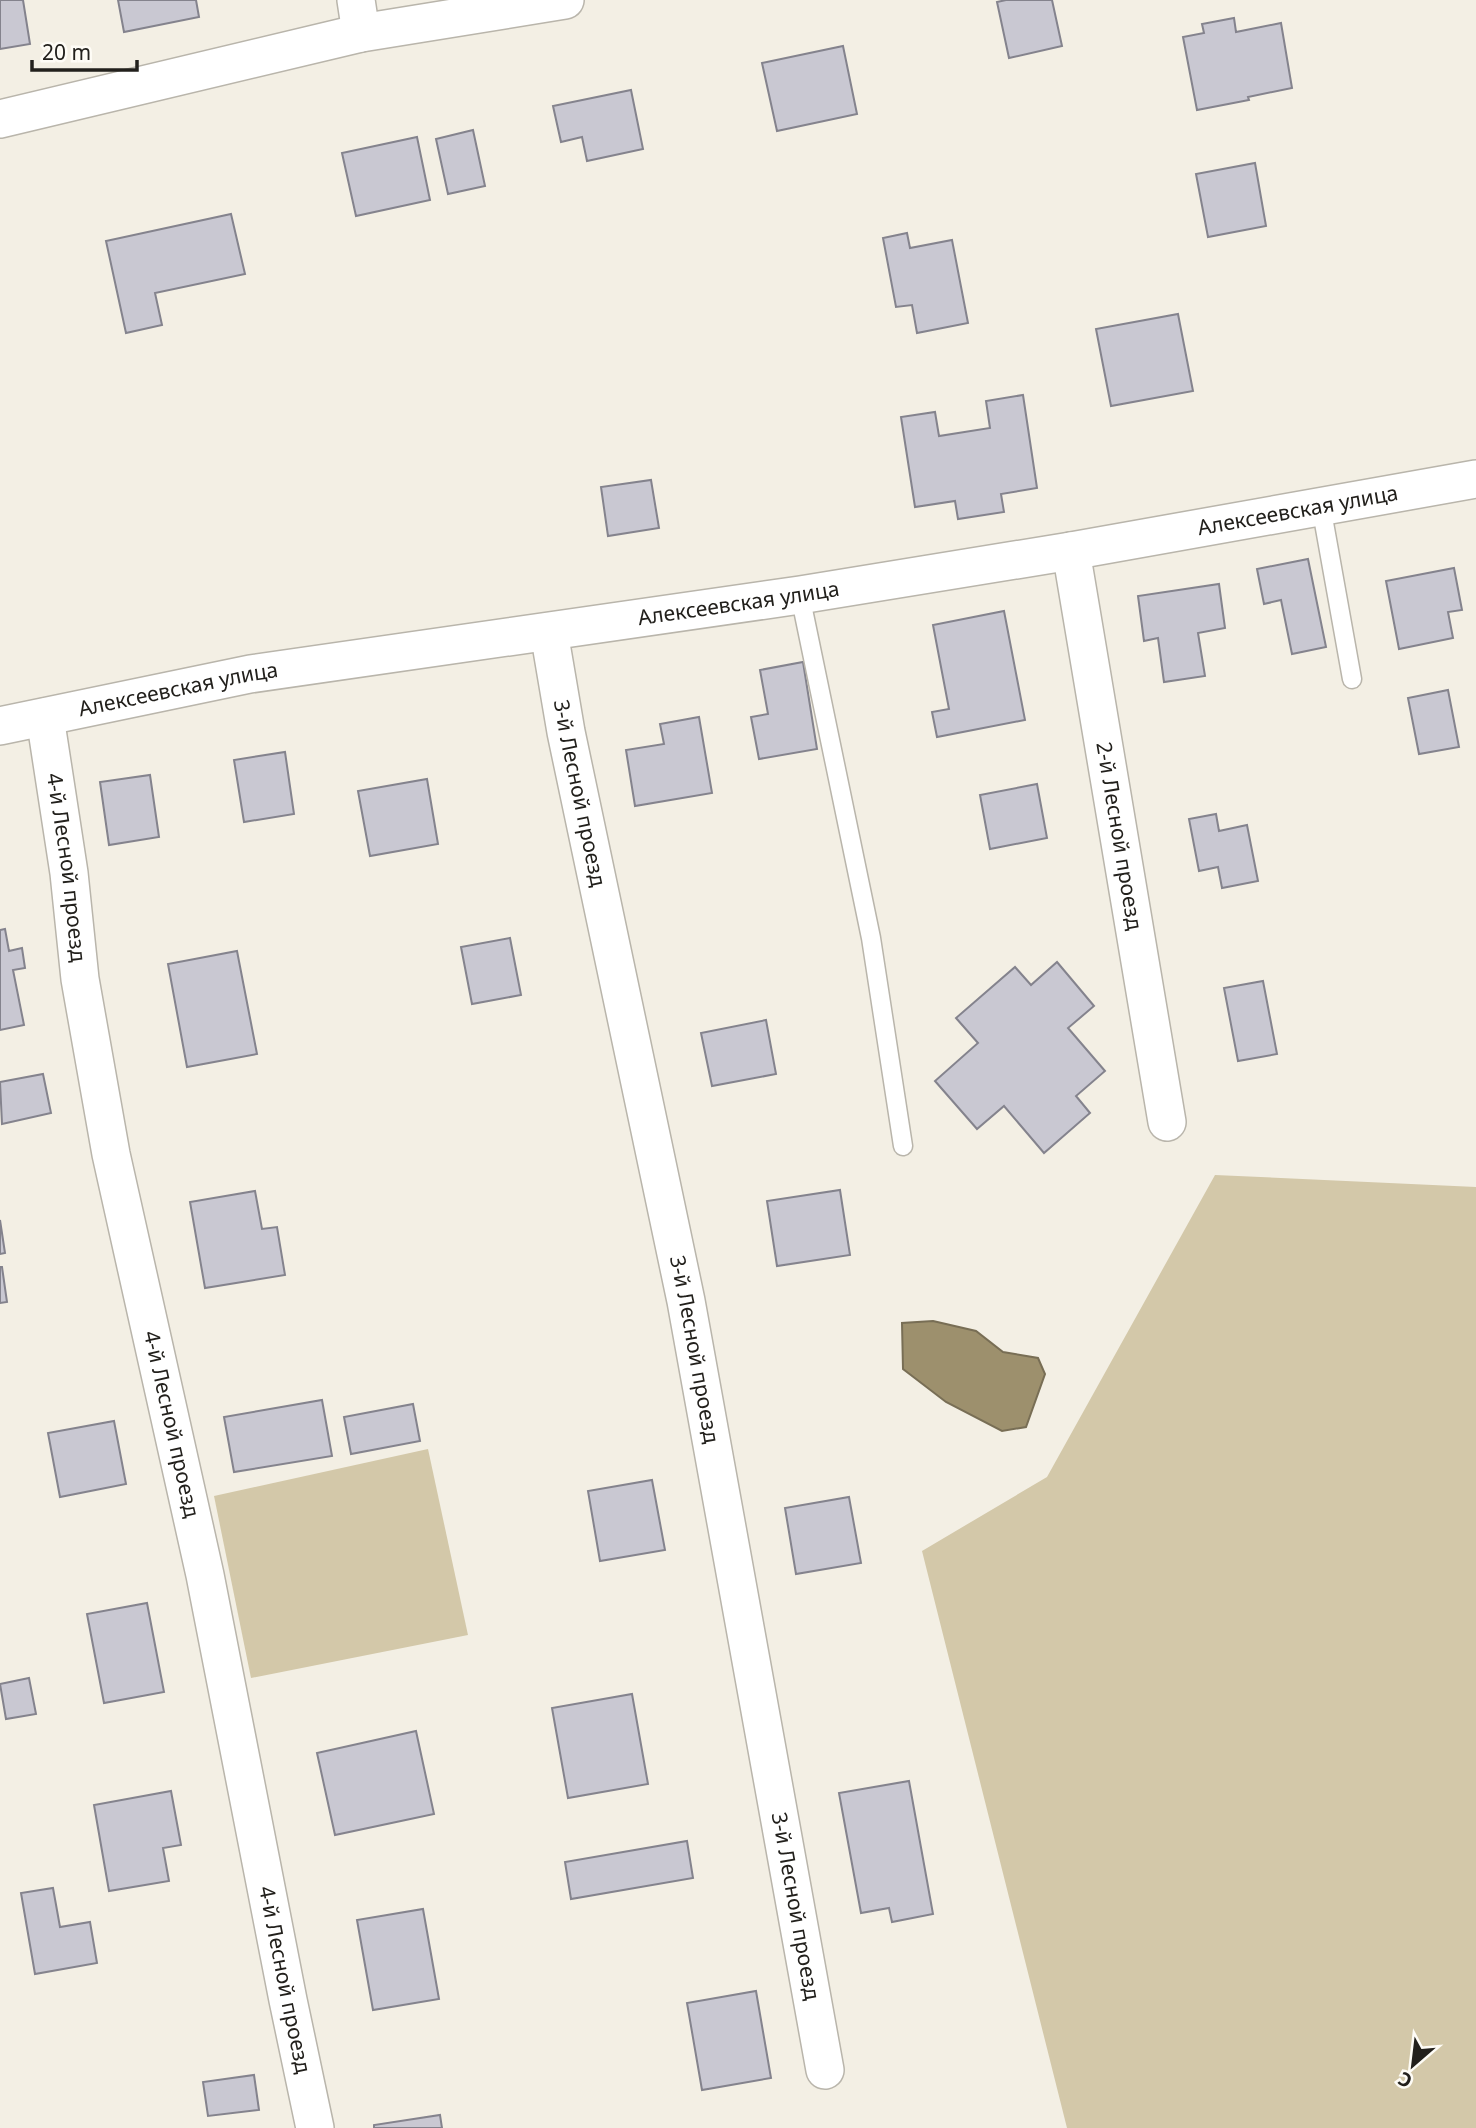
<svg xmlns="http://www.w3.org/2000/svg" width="1476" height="2128" viewBox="0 0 1476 2128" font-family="'Noto Sans',sans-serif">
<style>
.green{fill:#d3c8a9}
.water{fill:#9d906d;stroke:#786e55;stroke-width:2}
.building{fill:#c9c8d2;stroke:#84838d;stroke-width:2}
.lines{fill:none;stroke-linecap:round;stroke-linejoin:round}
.service-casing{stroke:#b9b5ab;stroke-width:21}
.minor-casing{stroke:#b9b5ab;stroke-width:40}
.service{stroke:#fff;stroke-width:18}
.minor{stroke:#fff;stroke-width:37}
.labels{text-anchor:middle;stroke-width:5;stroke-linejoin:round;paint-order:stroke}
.street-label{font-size:21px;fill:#22201c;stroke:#fefcf6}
</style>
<rect width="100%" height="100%" fill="#f3efe4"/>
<g class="green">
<path d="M1215 1175 1476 1187V2128H1067L922 1551 1047 1477Z"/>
<path d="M428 1449 468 1635 251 1678 214 1496Z"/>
</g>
<path class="water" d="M933 1321 976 1331 1003 1352 1038 1358 1045 1374 1026 1427 1002 1431 946 1402 903 1369 902 1323Z"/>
<g class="building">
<path d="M0 0H23L30 44 0 49Z"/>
<path d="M118 0H196L199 17 124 32Z"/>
<path d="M1006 0H1052L1062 46 1009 58 997 2Z"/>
<path d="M1234 18 1236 32 1281 23 1292 88 1248 97 1249 100 1197 110 1183 37 1204 33 1202 24Z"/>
<path d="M843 46 857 114 777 131 762 63Z"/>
<path d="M631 90 643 149 587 161 582 137 561 142 553 106Z"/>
<path d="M473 130 485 186 448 194 436 139Z"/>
<path d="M417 137 430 200 356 216 342 153Z"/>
<path d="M1255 163 1266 226 1208 237 1196 174Z"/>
<path d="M231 214 245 274 155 293 162 325 126 333 106 241Z"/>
<path d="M907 233 910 248 952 240 968 323 917 333 912 305 896 307 883 238Z"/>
<path d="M1178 314 1193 391 1111 406 1096 329Z"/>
<path d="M1023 395 1037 488 1001 494 1004 512 958 519 955 501 915 507 901 417 935 412 939 436 990 428 986 401Z"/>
<path d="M651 480 659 528 608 536 601 487Z"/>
<path d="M1308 559 1326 647 1292 654 1281 600 1264 604 1257 569Z"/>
<path d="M1454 568 1462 610 1448 612 1453 638 1399 649 1386 581Z"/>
<path d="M1219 584 1225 628 1198 633 1205 676 1164 682 1158 638 1144 641 1138 596Z"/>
<path d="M1004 611 1025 720 937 737 932 712 949 709 933 625Z"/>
<path d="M803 662 817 749 759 759 751 717 768 714 760 670Z"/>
<path d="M1448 690 1459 747 1419 754 1408 698Z"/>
<path d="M699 717 712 793 635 806 626 750 664 744 660 724Z"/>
<path d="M285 752 294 814 244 822 234 760Z"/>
<path d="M150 775 159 837 109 845 100 782Z"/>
<path d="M427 779 438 844 370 856 358 791Z"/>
<path d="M1037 784 1047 838 990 849 980 795Z"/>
<path d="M1216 814 1219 831 1247 825 1258 881 1222 888 1218 867 1199 871 1189 819Z"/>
<path d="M5 929 9 951 22 948 25 968 13 970 24 1025 0 1030V930Z"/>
<path d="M510 938 521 995 472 1004 461 947Z"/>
<path d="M237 951 257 1054 187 1067 168 964Z"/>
<path d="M1057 962 1094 1006 1068 1028 1105 1071 1076 1096 1090 1113 1044 1153 1004 1106 977 1129 935 1081 978 1043 956 1018 1015 967 1031 985Z"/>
<path d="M1263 981 1277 1054 1238 1061 1224 988Z"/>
<path d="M766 1020 776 1074 712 1086 701 1033Z"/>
<path d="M43 1074 51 1113 2 1124 0 1082Z"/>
<path d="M840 1190 850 1255 777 1266 767 1201Z"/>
<path d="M255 1191 262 1229 277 1227 285 1275 205 1288 190 1202Z"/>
<path d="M0 1220 5 1253 0 1254Z"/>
<path d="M0 1267H2L7 1302 0 1303Z"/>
<path d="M322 1400 332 1456 234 1472 224 1417Z"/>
<path d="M413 1404 420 1441 351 1454 344 1417Z"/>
<path d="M114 1421 126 1484 60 1497 48 1433Z"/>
<path d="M652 1480 665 1550 600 1561 588 1491Z"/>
<path d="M849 1497 861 1563 796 1574 785 1508Z"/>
<path d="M147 1603 164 1692 104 1703 87 1614Z"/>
<path d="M29 1678 36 1714 6 1719 0 1684Z"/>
<path d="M632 1694 648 1784 568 1798 552 1708Z"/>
<path d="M416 1731 434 1814 335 1835 317 1753Z"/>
<path d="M909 1781 933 1914 892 1922 889 1908 861 1913 839 1793Z"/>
<path d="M171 1791 181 1845 163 1848 169 1881 109 1891 94 1805Z"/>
<path d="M687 1841 693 1878 571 1899 565 1862Z"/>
<path d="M53 1888 60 1927 90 1922 97 1963 35 1974 21 1893Z"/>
<path d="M423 1909 439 1999 373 2010 357 1920Z"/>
<path d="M756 1991 771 2078 702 2090 687 2003Z"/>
<path d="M254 2075 259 2110 208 2116 203 2082Z"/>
<path d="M440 2115 442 2128H374V2125Z"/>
</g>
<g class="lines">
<g class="service-casing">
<g id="service">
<path d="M1321 506 1352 679"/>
<path d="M800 595 871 938 903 1146"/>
</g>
</g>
<g class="minor-casing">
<g id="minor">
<path d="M356 0 361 33"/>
<path d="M0 119 361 33 565 0"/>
<path id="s1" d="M1071 551 1167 1122"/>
<path id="s2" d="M549 632 566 732 686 1301 825 2070"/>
<path id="s3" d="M45 717 69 873 80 979 111 1154 205 1575 288 2000 315 2128"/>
<path id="s4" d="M0 726 250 674 800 595 1071 551 1476 479"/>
</g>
</g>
<use href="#service" class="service"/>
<use href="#minor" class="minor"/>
</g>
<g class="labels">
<g class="street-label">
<text dy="7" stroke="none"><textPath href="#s4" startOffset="1316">Алексеевская улица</textPath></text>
<text dy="7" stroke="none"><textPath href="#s4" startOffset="749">Алексеевская улица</textPath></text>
<text dy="7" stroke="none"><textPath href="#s4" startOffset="182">Алексеевская улица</textPath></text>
<text dy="7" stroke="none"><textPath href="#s2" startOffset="164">3-й Лесной проезд</textPath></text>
<text dy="7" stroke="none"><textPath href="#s1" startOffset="289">2-й Лесной проезд</textPath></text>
<text dy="7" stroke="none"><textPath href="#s3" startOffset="152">4-й Лесной проезд</textPath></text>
<text dy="7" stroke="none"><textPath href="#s2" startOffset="732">3-й Лесной проезд</textPath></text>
<text dy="7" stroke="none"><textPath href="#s3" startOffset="719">4-й Лесной проезд</textPath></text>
<text dy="7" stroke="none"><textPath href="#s2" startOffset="1298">3-й Лесной проезд</textPath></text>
<text dy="7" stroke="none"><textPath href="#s3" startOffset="1286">4-й Лесной проезд</textPath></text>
</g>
</g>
<g transform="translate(1413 2065) rotate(208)" stroke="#fefcf6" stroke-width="5" paint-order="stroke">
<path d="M0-5L12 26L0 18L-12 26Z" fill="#22201c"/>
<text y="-10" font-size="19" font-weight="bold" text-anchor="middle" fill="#22201c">С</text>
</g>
<path d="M32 60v10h105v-10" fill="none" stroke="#22201c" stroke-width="3.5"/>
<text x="42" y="60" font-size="21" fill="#22201c" stroke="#fefcf6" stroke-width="5" paint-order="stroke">20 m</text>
</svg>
